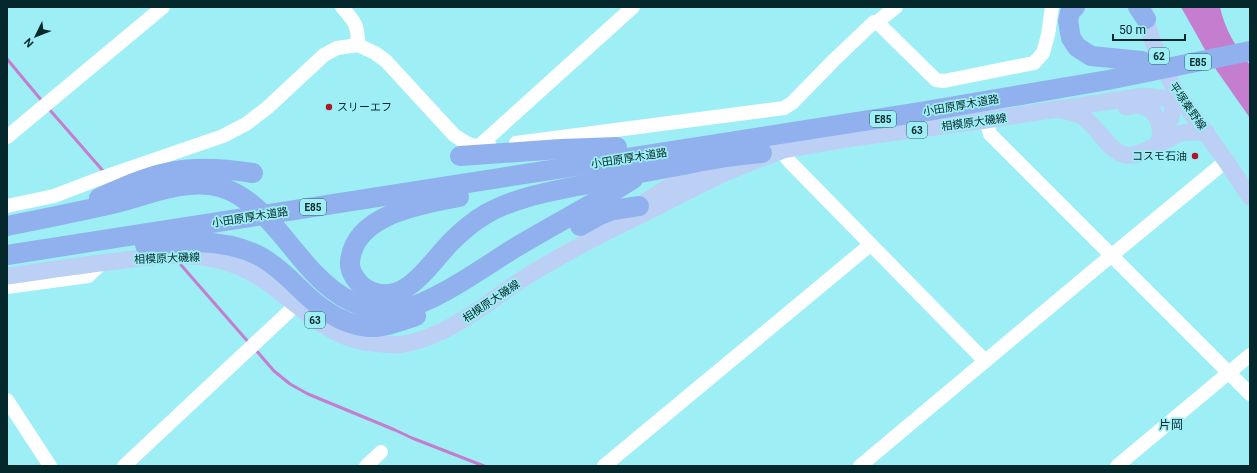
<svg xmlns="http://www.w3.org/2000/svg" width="1257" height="473" viewBox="0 0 1257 473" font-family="Roboto,'Noto Sans JP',sans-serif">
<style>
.water{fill:#c47dcf}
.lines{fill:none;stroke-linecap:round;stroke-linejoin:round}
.stream{stroke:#c47dcf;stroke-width:3}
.minor{stroke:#fff;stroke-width:14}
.major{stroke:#bcd0f5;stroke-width:17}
.highway{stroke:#90b1ee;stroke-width:20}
.poi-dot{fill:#ac172a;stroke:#9eeff5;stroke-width:1.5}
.labels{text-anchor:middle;stroke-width:3.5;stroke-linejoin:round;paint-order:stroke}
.shield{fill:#9eeff5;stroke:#326468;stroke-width:1}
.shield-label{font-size:10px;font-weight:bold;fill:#04282b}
.street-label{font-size:11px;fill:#04282b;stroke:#9eeff5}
.poi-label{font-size:11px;fill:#04282b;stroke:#9eeff5;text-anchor:start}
.neighbourhood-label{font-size:12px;fill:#04282b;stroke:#9eeff5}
</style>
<rect width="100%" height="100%" fill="#9eeff5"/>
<path class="water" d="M1181 7H1220C1224 27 1237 50 1250 65V118L1217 71Z"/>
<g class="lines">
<g class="stream">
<path d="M7 59 42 101"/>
<path d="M49 109 104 172"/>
<path d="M181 265 250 344"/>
<path d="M255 349 274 371 290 384 308 394 395 430 412 438 484 466"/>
</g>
<g class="minor">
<path d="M342 7C355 22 358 25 358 45"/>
<path d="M877 22 936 80 944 81 1034 63 1043 53 1048 35 1052 7"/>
<path d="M986 120 990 134 1250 394"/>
<path d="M7 137 163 7"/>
<path d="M516 143 784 108 792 103 834 60 874 22H877L896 7"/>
<path d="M478 147 633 7"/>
<path d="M781 151 789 161 985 361"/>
<path d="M7 206 54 196 101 178 223 136 246 124 267 108 324 55 337 48 358 45 375 53 386 61 454 135C468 145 473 147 490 146"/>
<path d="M7 287 88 276 102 263"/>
<path d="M7 400 50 466"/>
<path d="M124 466 296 305"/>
<path d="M366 466 381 452"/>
<path d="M604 466 870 245"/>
<path d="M860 466 1112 255 1226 161"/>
<path d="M1117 466 1250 355"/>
</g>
<g class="major">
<path d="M1144 7C1148 37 1162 65 1176 92L1226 161 1250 197"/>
<path d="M1126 107C1131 106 1137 105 1142 106 1156 108 1160 124 1161 136"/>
<path d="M1061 110C1069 112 1077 113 1084 118 1099 128 1106 149 1125 155 1141 159 1166 137 1182 133 1190 131 1199 132 1207 133"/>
<path d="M1159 140 1171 118 1176 92"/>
<path d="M770 152 853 138 986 120 1144 96 1171 99 1186 105"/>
<path d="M636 208 670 186 712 168"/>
<path d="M7 276C44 271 80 265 117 261 154 256 190 251 226 262 286 279 314 342 381 344 387 344 393 345 398 345 450 338 490 299 532 273 570 250 609 230 649 211 674 198 699 185 725 173 743 165 762 158 781 151"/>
</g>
<g class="highway">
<path d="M1075 7 1070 12 1068 21 1071 38 1077 47 1091 56 1142 61"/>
<path d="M1138 7 1146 19"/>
<path d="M460 156 561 149 617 147"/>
<path d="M459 197C422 204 354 214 350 262 349 272 358 284 366 289 404 311 430 262 453 240 463 230 474 221 486 214 519 195 560 190 597 182 626 176 654 170 683 165 711 159 734 155 762 153"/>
<path d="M99 198C129 184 161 170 194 169 214 168 233 170 253 173"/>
<path d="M7 226C42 219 77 212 112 204 147 196 184 178 220 187 260 198 287 245 314 273 337 297 362 312 396 310 429 307 484 267 513 249 553 225 594 204 633 179"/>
<path d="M580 226 600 215 613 210 639 206"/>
<path d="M145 245C181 242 218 238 253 253 270 260 285 274 298 287 318 307 340 324 368 327 384 328 401 321 416 316"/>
<path d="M7 255 921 112 1108 80 1250 51"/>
</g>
</g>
<g class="poi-dot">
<circle cx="329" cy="107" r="4"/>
<circle cx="1195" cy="156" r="4"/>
</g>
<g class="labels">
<g class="shield">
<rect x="1149" y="48" width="20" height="16" rx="3"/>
<rect x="1185" y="54" width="26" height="16" rx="3"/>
<rect x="870" y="111" width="26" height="16" rx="3"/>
<rect x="907" y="122" width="20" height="16" rx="3"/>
<rect x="300" y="199" width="26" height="16" rx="3"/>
<rect x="305" y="312" width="20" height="16" rx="3"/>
</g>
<g class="shield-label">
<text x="1159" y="60">62</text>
<text x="1198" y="66">E85</text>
<text x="883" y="123">E85</text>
<text x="917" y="134">63</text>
<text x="313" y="211">E85</text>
<text x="315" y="324">63</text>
</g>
<g class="street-label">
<text transform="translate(961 105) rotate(-10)" y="4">小田原厚木道路</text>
<text transform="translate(1188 106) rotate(55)" y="4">平塚秦野線</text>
<text transform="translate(974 122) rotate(-8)" y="4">相模原大磯線</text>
<text transform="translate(629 158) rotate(-9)" y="4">小田原厚木道路</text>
<text transform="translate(250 217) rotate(-9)" y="4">小田原厚木道路</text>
<text transform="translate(167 258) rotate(-2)" y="4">相模原大磯線</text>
<text transform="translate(491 301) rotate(-34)" y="4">相模原大磯線</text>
</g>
<g class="poi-label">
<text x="337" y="111">スリーエフ</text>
<text x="1187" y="160" text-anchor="end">コスモ石油</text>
</g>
<g class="neighbourhood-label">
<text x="1171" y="429">片岡</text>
</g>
</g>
<rect width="1257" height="473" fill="none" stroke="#04282b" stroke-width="16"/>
<g transform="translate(36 36) rotate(227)" stroke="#9eeff5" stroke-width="3" paint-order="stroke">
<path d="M0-3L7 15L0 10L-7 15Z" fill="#04282b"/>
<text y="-6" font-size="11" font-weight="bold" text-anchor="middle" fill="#04282b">N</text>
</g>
<path d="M1113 34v6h72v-6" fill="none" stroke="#04282b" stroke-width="2"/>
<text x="1119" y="34" font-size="12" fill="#04282b" stroke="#9eeff5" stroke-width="3" paint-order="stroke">50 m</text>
</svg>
